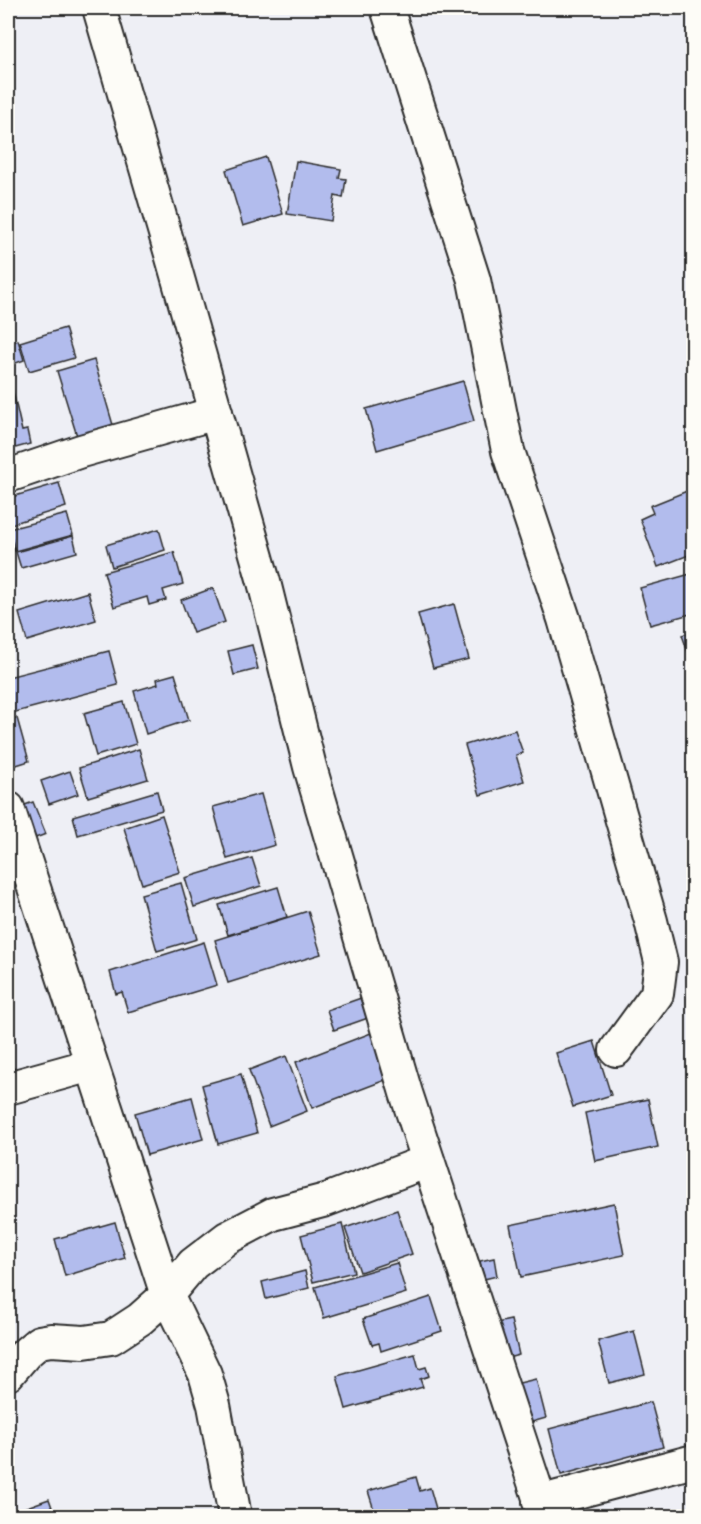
<svg xmlns="http://www.w3.org/2000/svg" width="701" height="1524" viewBox="0 0 701 1524" font-family="Dekko,sans-serif">
<style>
.building{fill:#b2bced;stroke:#2b2b2b;stroke-width:1.5}
.lines{fill:none;stroke-linecap:round;stroke-linejoin:round}
.minor-casing{stroke:#2b2b2b;stroke-width:36}
.minor{stroke:#fdfcf7;stroke-width:32}
</style>
<rect width="100%" height="100%" fill="#eeeff5"/>
<filter id="ink" filterUnits="userSpaceOnUse"><feTurbulence type="fractalNoise" baseFrequency=".0167" numOctaves="2"/><feDisplacementMap in="SourceGraphic" scale="12" xChannelSelector="R" yChannelSelector="G"/><feConvolveMatrix kernelMatrix="1 2 1 2 8 2 1 2 1" color-interpolation-filters="sRGB"/></filter>
<g filter="url(#ink)">
<g class="building">
<path d="M266 157 283 214 243 226 226 170Z"/>
<path d="M296 161 341 169 339 178 346 179 343 198 335 196 331 221 287 214Z"/>
<path d="M65 328 74 358 29 371 20 342Z"/>
<path d="M18 340 24 360 8 366V344Z"/>
<path d="M94 360 113 425 77 436 57 371Z"/>
<path d="M463 381 474 421 377 450 366 409Z"/>
<path d="M12 387 22 431 27 430 30 444 8 450V388Z"/>
<path d="M59 483 66 507 8 525V498Z"/>
<path d="M687 491 694 508V553L658 567 640 519 653 513 650 506Z"/>
<path d="M67 514 73 535 15 551 9 529Z"/>
<path d="M159 529 165 550 112 567 106 545Z"/>
<path d="M73 536 77 552 21 568 16 552Z"/>
<path d="M174 552 183 584 163 590 166 600 149 605 147 597 114 607 104 572Z"/>
<path d="M694 573V613L650 625 640 588Z"/>
<path d="M213 588 225 622 193 633 181 600Z"/>
<path d="M88 592 96 620 27 641 19 613Z"/>
<path d="M454 604 469 659 433 668 418 614Z"/>
<path d="M694 631V669L682 635Z"/>
<path d="M252 645 258 669 234 675 228 651Z"/>
<path d="M109 651 118 685 8 714V677Z"/>
<path d="M175 674 189 720 146 734 134 691 158 684 157 679Z"/>
<path d="M124 702 136 744 96 756 84 713Z"/>
<path d="M17 718 29 761 10 767 8 758V721Z"/>
<path d="M515 730 523 753 516 755 524 781 480 795 465 745Z"/>
<path d="M139 749 148 779 88 797 79 768Z"/>
<path d="M70 771 78 794 49 804 41 781Z"/>
<path d="M157 791 162 810 78 835 73 816Z"/>
<path d="M261 794 275 845 227 859 213 807Z"/>
<path d="M33 802 46 834 30 840 17 808Z"/>
<path d="M162 815 180 872 142 884 124 828Z"/>
<path d="M252 858 261 886 194 907 185 878Z"/>
<path d="M181 883 197 939 157 951 141 894Z"/>
<path d="M278 887 287 917 228 935 219 905Z"/>
<path d="M308 911 321 954 228 983 215 940Z"/>
<path d="M204 942 217 985 128 1012 122 992 116 994 110 972Z"/>
<path d="M361 998 368 1018 334 1030 327 1010Z"/>
<path d="M371 1033 388 1079 312 1108 296 1062Z"/>
<path d="M594 1041 611 1095 573 1107 556 1053Z"/>
<path d="M286 1056 307 1111 269 1126 249 1070Z"/>
<path d="M241 1074 257 1133 218 1144 202 1085Z"/>
<path d="M192 1097 203 1139 147 1155 135 1113Z"/>
<path d="M648 1099 658 1147 595 1161 585 1113Z"/>
<path d="M614 1203 624 1255 521 1277 510 1225Z"/>
<path d="M397 1210 412 1254 360 1272 345 1228Z"/>
<path d="M115 1222 125 1258 65 1276 55 1239Z"/>
<path d="M342 1224 354 1272 313 1282 301 1235Z"/>
<path d="M494 1258 497 1276 484 1279 480 1261Z"/>
<path d="M397 1263 406 1293 324 1318 315 1287Z"/>
<path d="M305 1271 309 1288 266 1299 262 1282Z"/>
<path d="M431 1297 442 1331 381 1351 379 1343 372 1345 363 1319Z"/>
<path d="M511 1320 519 1355 504 1359 496 1323Z"/>
<path d="M634 1331 645 1374 609 1383 598 1341Z"/>
<path d="M415 1354 419 1369 426 1367 429 1376 420 1379 423 1387 346 1409 337 1376Z"/>
<path d="M536 1379 546 1418 525 1424 515 1384Z"/>
<path d="M651 1402 663 1447 561 1475 549 1429Z"/>
<path d="M416 1477 420 1491 430 1488 437 1512 426 1516H376L368 1491Z"/>
<path d="M49 1499 55 1516H15L13 1512Z"/>
</g>
<g class="lines">
<g class="minor-casing">
<g id="minor">
<path d="M99 8 171 254 264 582 310 767 406 1093 545 1516"/>
<path d="M387 8 474 280 508 451 564 619 651 921 661 962 657 994 616 1050"/>
<path d="M8 476 81 451 216 413"/>
<path d="M8 808 167 1295 205 1374 214 1405 235 1516"/>
<path d="M8 1088 91 1065"/>
<path d="M8 1374 26 1353 39 1342 51 1340 84 1342 111 1338 140 1319 167 1295 193 1264 227 1238 273 1214 326 1200 428 1161"/>
<path d="M539 1502 694 1461"/>
</g>
</g>
<use href="#minor" class="minor"/>
</g>
</g>
<rect width="701" height="1524" fill="none" stroke="#fdfcf7" stroke-width="30"/>
<rect x="15" y="15" width="671" height="1494" fill="none" stroke="#2b2b2b" stroke-width="2" filter="url(#ink)"/>
</svg>
